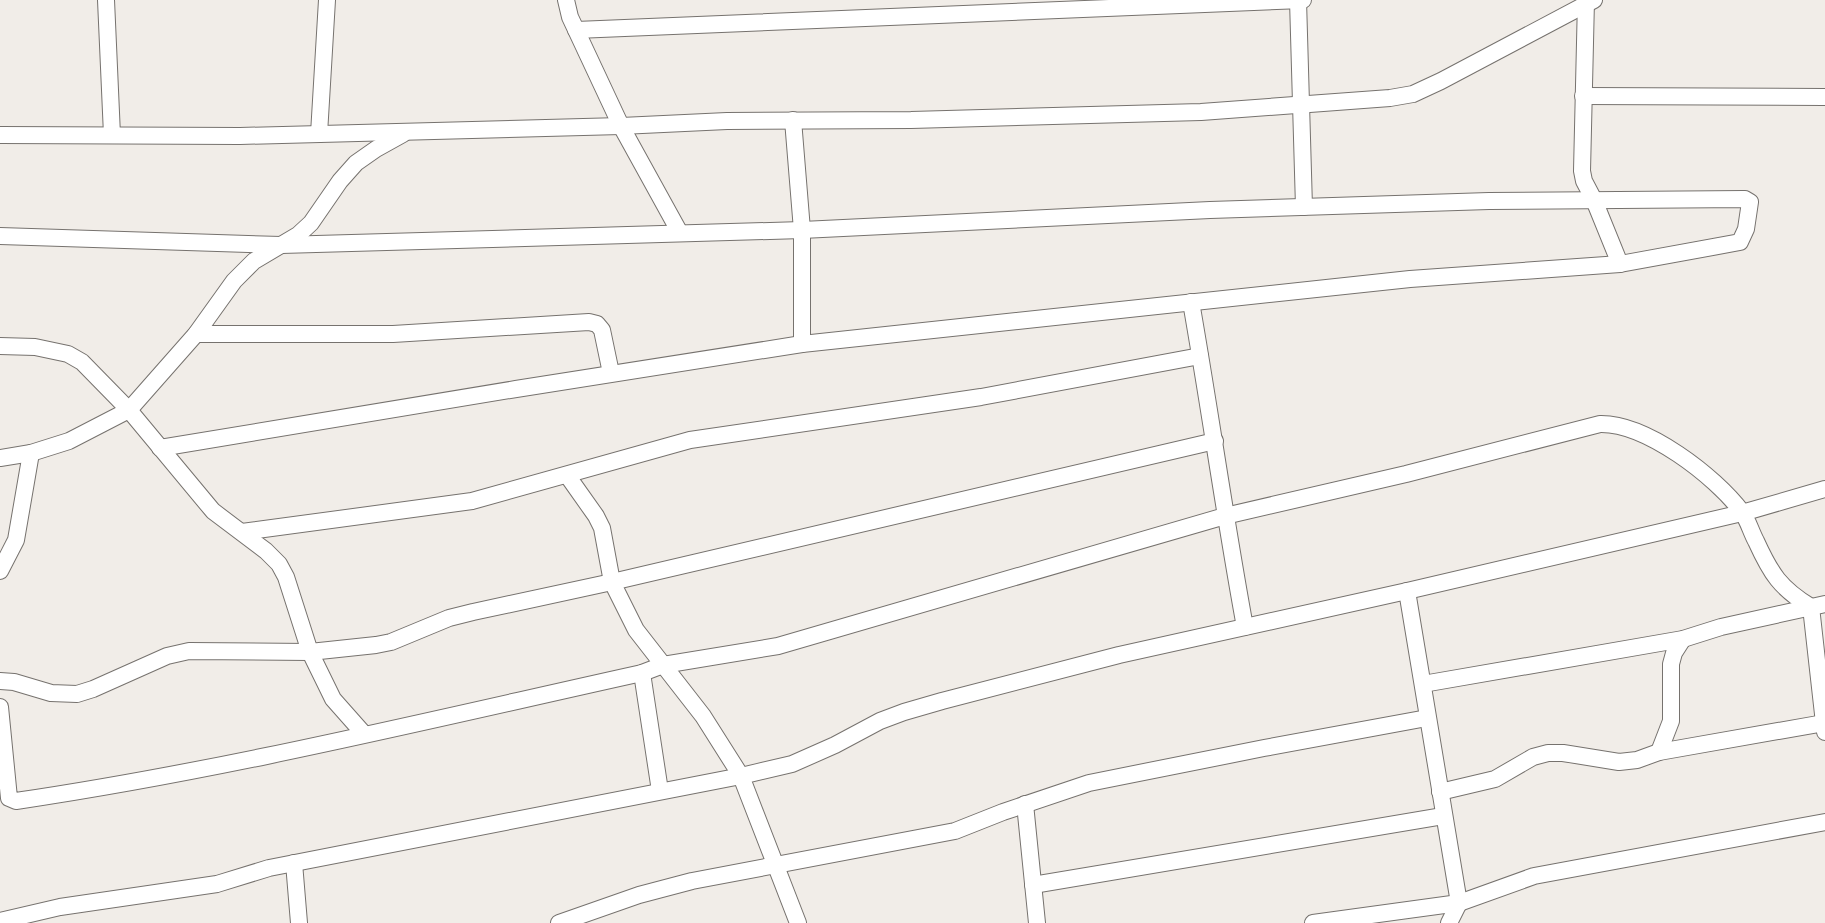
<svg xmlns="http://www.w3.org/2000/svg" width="1825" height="923" viewBox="0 0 1825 923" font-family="'Fira Sans Condensed',sans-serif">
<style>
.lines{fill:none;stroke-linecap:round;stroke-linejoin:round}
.minor-casing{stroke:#76726e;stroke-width:18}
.minor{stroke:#fff;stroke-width:16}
</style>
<rect width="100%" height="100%" fill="#f1ede8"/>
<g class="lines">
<g class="minor-casing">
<g id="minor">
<path d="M106 0 112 135"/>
<path d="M566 0 570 17 621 126 680 233"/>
<path d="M1298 0 1304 207"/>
<path d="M1586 0 1582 171 1584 181 1594 200 1620 264"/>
<path d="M576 30 1303 0"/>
<path d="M1583 96 1825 97"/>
<path d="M793 120 802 230V344"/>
<path d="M319 134 327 0"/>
<path d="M0 135 240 136 621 126 727 121 911 120 1201 112 1390 98 1413 94 1441 81 1594 0"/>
<path d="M0 236 281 245 802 230 1210 210 1489 201 1745 199 1750 202 1746 229 1740 242 1620 264 1410 279 802 344 516 389 160 448"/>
<path d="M1191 302C1210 410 1225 519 1245 627"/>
<path d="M196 334H393L589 322 597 324 602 330 611 373"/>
<path d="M0 346 35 347 68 354 82 362 129 410 213 511 266 551 279 564 286 577 310 652 333 699 364 734"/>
<path d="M0 458 31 453 69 441 129 410 196 334 234 281 254 261 298 235 311 223 340 181 356 163 376 149 403 134"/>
<path d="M567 475 596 516 602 528 612 582 636 630 703 716 741 776 798 923"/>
<path d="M242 532 472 501 690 440 981 397 1200 356"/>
<path d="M0 571 16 540 31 453"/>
<path d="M1407 591 1459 903 1449 923"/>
<path d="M642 673 660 791"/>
<path d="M0 681 14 682 51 693 77 694 93 689 167 656 189 651 310 652 376 645 391 642 449 618 473 612 612 582 1215 441"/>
<path d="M1423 684 1683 639 1721 627 1825 604"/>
<path d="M0 707 9 798 16 801C226 770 434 719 642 673L663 665 778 646 1225 516 1406 474 1600 424C1646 423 1715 476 1742 512 1748 520 1751 532 1756 541 1771 574 1780 588 1811 607L1825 732"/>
<path d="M1659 752 1671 721V664L1674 653 1683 639"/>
<path d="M1440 792 1495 779 1533 757 1548 753H1563L1619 762 1637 760 1659 752 1824 723"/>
<path d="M1025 804 1037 923"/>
<path d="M294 863 299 923"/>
<path d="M1033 885 1443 816"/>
<path d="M0 921 60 907 217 884 269 868 741 776 792 764 835 745 880 721 904 712 942 701 1119 655 1407 591 1742 513 1825 489"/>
<path d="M559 923 639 895 692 881 955 831 1003 812 1089 783 1264 748 1427 718"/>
<path d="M1313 923 1459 903 1534 876 1825 822"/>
</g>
</g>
<use href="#minor" class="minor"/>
</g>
</svg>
